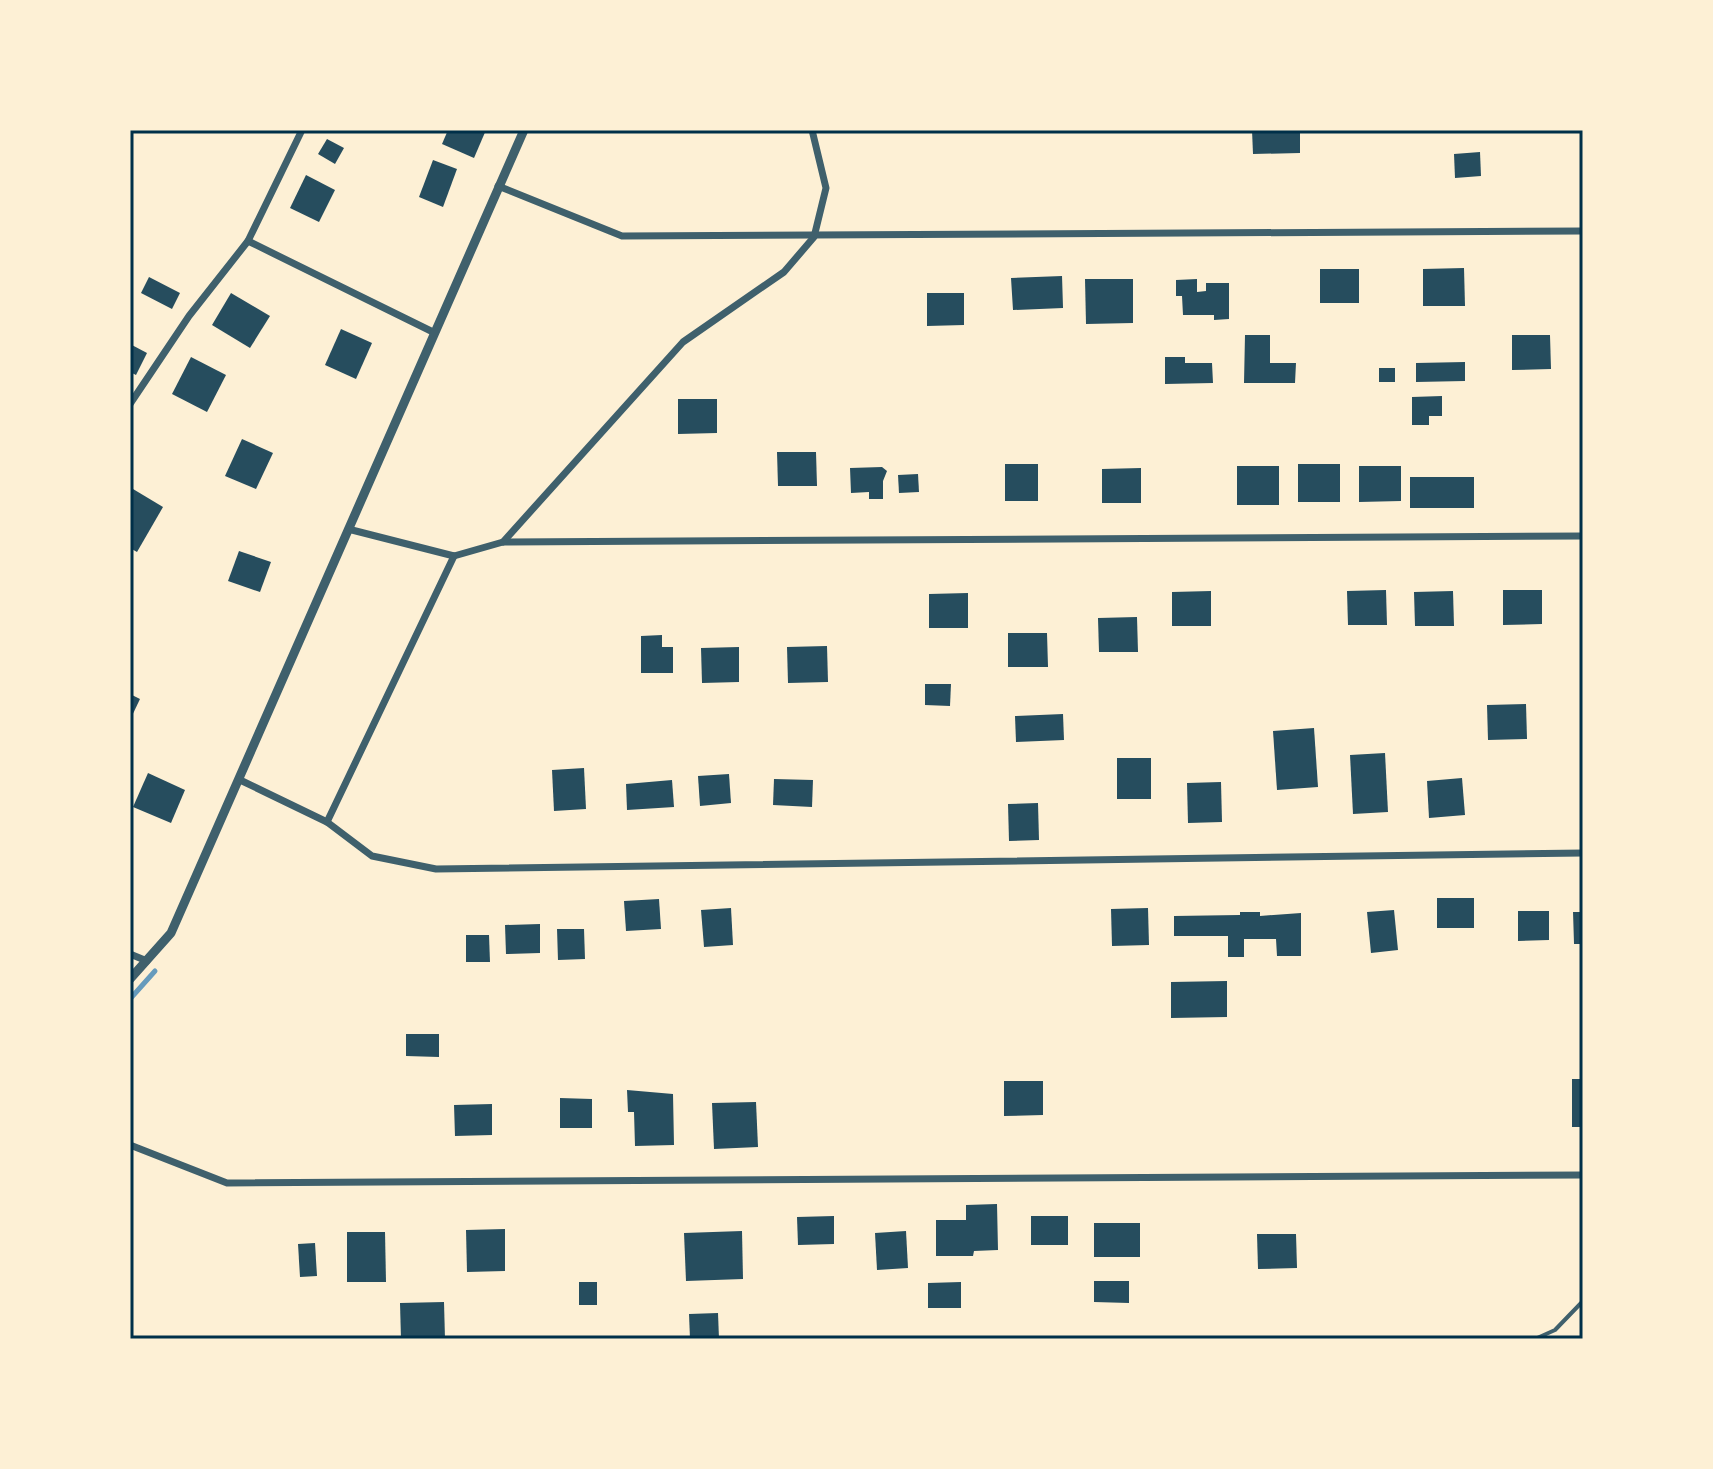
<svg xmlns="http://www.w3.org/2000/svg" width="1713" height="1469" viewBox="0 0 1713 1469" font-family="'Alegreya Sans',sans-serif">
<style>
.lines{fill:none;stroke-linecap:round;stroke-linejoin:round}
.stream{stroke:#669bbc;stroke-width:5}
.building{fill:#264d5e}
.service{stroke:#3f606c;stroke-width:4}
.minor{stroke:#3f606c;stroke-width:7}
.tertiary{stroke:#3f606c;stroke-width:9}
.neatline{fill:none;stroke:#003049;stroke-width:3}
</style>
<rect width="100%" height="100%" fill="#fdf0d5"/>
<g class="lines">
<path class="stream" d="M130 999 155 971"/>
</g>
<g class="building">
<path d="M448 130H486L474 158 442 144Z"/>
<path d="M1252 130H1300V153L1253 154Z"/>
<path d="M327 139 344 148 335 164 318 154Z"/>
<path d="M1480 152 1481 176 1455 178 1454 154Z"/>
<path d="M433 160 457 169 443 207 419 197Z"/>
<path d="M306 175 335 190 319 222 290 208Z"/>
<path d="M1464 268 1465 306H1423V269Z"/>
<rect x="1320" y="269" width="39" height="34"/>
<path d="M1062 276 1063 308 1013 310 1011 278Z"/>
<path d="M149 277 180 293 172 309 141 293Z"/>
<path d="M1085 279H1133V323L1086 324Z"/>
<path d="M1197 279V292L1206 291V283H1229V319L1214 320V315H1183L1182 296H1176V280Z"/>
<path d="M231 293 270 316 250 348 212 325Z"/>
<path d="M927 293H964V325L927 326Z"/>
<path d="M341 329 372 343 356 379 325 365Z"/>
<path d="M1245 335H1270V363H1296L1295 383H1244Z"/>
<path d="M1512 335H1550L1551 369 1512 370Z"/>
<path d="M130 344 147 353 136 375 130 372Z"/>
<path d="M191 357 226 375 207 412 172 394Z"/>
<path d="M1165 357H1185V363H1212L1213 383 1165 384Z"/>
<path d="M1465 362V381L1416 382V363Z"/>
<rect x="1379" y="368" width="16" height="14"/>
<path d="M1442 396V416H1429V425H1412V397Z"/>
<path d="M678 399H717V433L678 434Z"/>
<path d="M242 439 273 453 256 489 225 476Z"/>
<path d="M777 452H816L817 486H778Z"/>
<rect x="1005" y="464" width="33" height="37"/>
<rect x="1298" y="464" width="42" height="38"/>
<rect x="1237" y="466" width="42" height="39"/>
<path d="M1359 466H1401V501L1359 502Z"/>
<path d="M882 467 887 471 883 481V499H869V492L851 493 850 468Z"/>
<path d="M1141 468V503H1102V469Z"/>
<path d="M918 474 919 492 899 493 898 475Z"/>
<rect x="1410" y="477" width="64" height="31"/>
<path d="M133 489 163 507 137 552 130 548Z"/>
<path d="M239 551 271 562 260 592 228 581Z"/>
<path d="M1386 590 1387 625H1348L1347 591Z"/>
<path d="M1503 590H1542V624L1503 625Z"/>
<path d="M1211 591V626H1172V592Z"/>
<path d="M1453 591 1454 626H1415L1414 592Z"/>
<path d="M968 593V628H929V594Z"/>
<path d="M1137 617 1138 652H1099L1098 618Z"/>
<path d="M1008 633H1047L1048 667H1008Z"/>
<path d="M662 635V647H673V673H641V636Z"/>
<path d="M827 646 828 682 788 683 787 647Z"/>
<path d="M739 647V682L702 683 701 648Z"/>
<path d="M925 684H951L950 706 925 705Z"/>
<path d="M130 694 140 699 130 720Z"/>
<path d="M1526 704 1527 739 1488 740 1487 705Z"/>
<path d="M1063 714 1064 740 1016 742 1015 716Z"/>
<path d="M1314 728 1318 787 1277 790 1273 731Z"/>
<path d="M1385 753 1388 812 1353 814 1350 755Z"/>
<rect x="1117" y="758" width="34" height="41"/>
<path d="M584 768 586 809 554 811 552 770Z"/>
<path d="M148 773 185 790 171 823 133 807Z"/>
<path d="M729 774 731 803 700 806 698 776Z"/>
<path d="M1462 778 1465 815 1429 818 1427 781Z"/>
<path d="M774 779 813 780 812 807 773 805Z"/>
<path d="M672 780 674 807 627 810 626 784Z"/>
<path d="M1221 782 1222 822 1188 823 1187 783Z"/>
<path d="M1038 803 1039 840 1009 841 1008 804Z"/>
<rect x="1437" y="898" width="37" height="30"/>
<path d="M659 899 661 929 626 931 624 901Z"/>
<path d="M731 908 733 945 704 947 701 910Z"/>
<path d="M1148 908 1149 945 1112 946 1111 909Z"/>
<path d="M1394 910 1398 950 1371 953 1367 912Z"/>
<path d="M1518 911H1549V940L1518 941Z"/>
<path d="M1240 912H1260V916L1301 913V956H1277L1276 939H1244V957H1228V936H1174V916L1240 915Z"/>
<path d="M1573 912H1583V944H1574Z"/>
<path d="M540 924V953L506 954 505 925Z"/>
<path d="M557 929H584L585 959 558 960Z"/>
<path d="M466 935H489L490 962H466Z"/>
<path d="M1227 981V1017L1171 1018V982Z"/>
<path d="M406 1034H439V1057L406 1056Z"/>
<rect x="1572" y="1079" width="11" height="48"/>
<path d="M1004 1081H1043V1115L1004 1116Z"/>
<path d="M627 1090 673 1094 674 1145 635 1146 634 1112H628Z"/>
<path d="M560 1098 592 1099V1128H560Z"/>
<path d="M756 1102 758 1147 714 1149 712 1103Z"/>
<path d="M492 1104V1135L455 1136 454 1105Z"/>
<path d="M997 1204 998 1250 974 1251 973 1256H936V1220H966V1205Z"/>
<path d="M834 1216V1244L798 1245 797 1217Z"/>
<rect x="1031" y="1216" width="37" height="29"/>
<rect x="1094" y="1223" width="46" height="34"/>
<path d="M505 1229V1271L467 1272 466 1230Z"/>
<path d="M742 1231 743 1279 686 1281 684 1233Z"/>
<path d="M906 1231 908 1268 877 1270 875 1233Z"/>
<path d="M347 1232H385L386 1282H347Z"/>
<path d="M1257 1234H1296L1297 1268 1258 1269Z"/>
<path d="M315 1243 317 1276 300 1277 298 1244Z"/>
<path d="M1094 1281H1129V1303L1094 1302Z"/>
<rect x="579" y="1282" width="18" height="23"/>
<path d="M961 1282V1308H928V1283Z"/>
<path d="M444 1302 445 1339H401L400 1303Z"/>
<path d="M718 1313 719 1339H690L689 1314Z"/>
</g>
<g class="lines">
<path class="service" d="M1535 1339 1555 1330 1583 1301"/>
<g class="minor">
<path d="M498 186 622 236 1583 231"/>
<path d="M248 241 433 332"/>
<path d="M130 404 189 316 248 241 302 130"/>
<path d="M348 529 454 556 503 542 1583 536"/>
<path d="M503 542 683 342 784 272 814 237 826 188 812 130"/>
<path d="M240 780 327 822 372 856 436 869 1583 853"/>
<path d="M327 822 454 556"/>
<path d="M130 954 147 961"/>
<path d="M130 1145 227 1183 1583 1175"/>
</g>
<path class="tertiary" d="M130 979 171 933 524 130"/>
</g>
<rect width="1713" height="1469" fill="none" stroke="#fdf0d5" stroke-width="264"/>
<rect x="132" y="132" width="1449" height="1205" class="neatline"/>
</svg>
